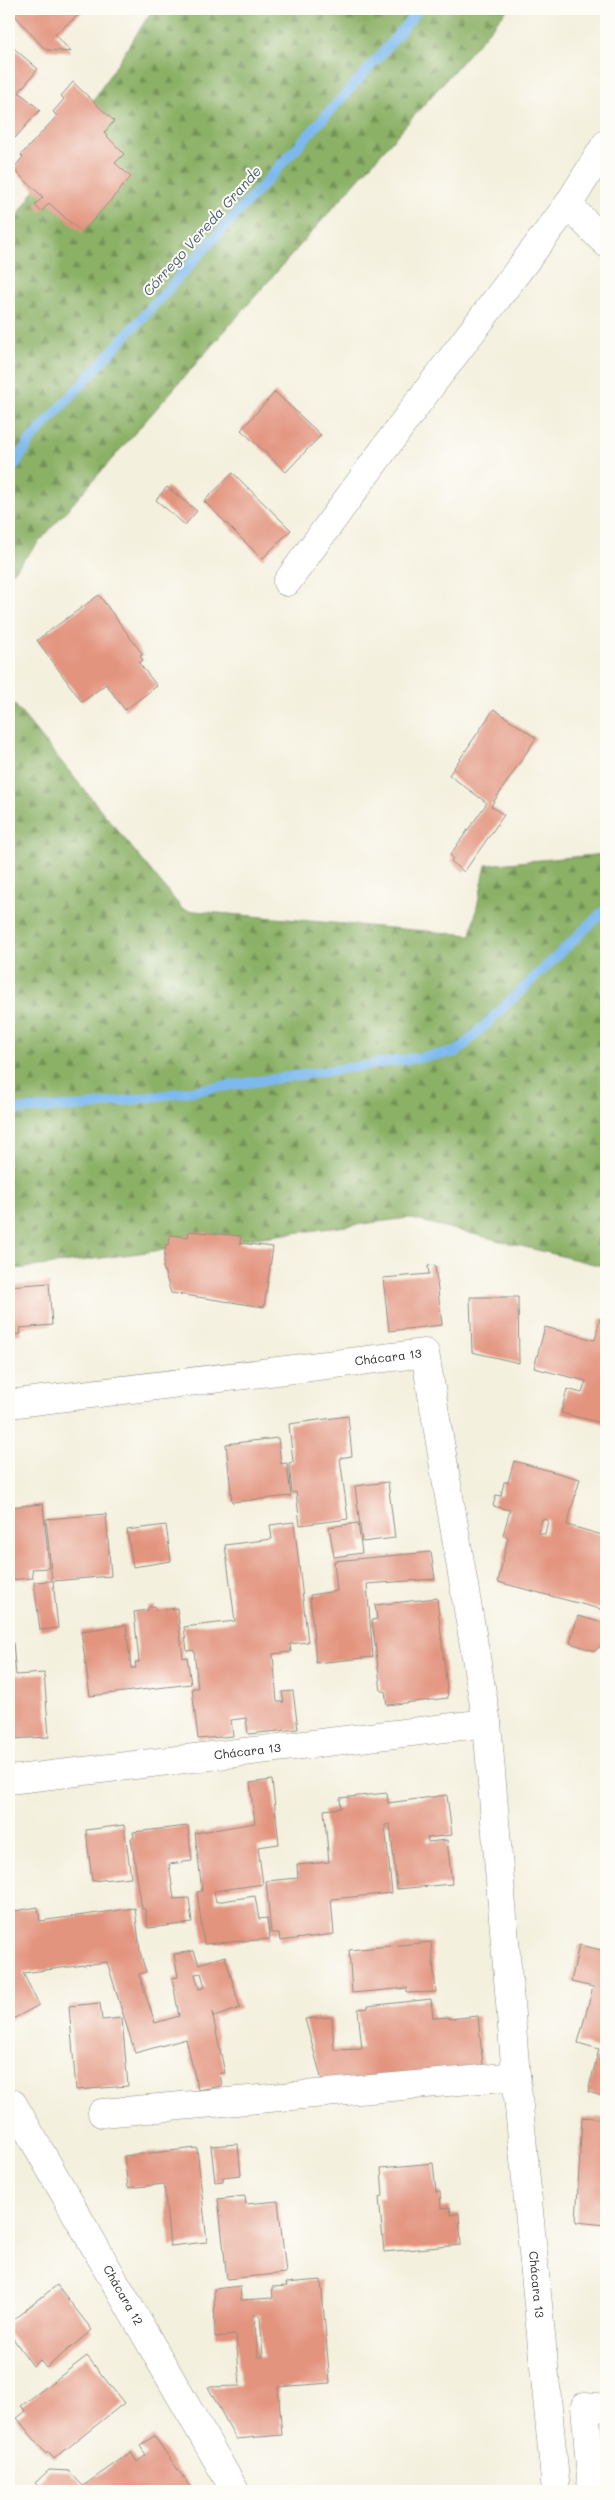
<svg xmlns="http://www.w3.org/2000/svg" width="615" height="2500" viewBox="0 0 615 2500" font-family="Mali,sans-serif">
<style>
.forest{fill:url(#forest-firs);stroke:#5b6e48}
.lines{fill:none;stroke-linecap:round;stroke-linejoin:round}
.stream{stroke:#7db9ef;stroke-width:10}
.building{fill:#e3947f;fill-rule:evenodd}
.street-casing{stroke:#908e84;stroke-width:29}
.street{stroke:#fff;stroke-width:28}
.labels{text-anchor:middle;stroke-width:4;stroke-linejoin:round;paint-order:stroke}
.street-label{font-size:12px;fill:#2b2b2b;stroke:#fdfcf7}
.water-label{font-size:14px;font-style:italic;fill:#485d70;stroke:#fdfcf7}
</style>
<defs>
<pattern id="forest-firs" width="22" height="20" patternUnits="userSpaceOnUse" patternTransform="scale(1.25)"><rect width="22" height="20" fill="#8bb166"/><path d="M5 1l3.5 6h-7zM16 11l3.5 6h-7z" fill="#729054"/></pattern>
</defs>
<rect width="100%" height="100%" fill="#fdfcf7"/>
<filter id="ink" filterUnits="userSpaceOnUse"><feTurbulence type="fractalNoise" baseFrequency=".02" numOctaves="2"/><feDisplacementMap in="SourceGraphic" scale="10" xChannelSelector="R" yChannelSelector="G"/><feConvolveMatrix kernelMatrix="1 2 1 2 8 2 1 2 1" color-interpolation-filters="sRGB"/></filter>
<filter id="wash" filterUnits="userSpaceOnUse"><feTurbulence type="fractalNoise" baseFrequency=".0096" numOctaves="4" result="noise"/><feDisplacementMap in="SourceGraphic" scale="20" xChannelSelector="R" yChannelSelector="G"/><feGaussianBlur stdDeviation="1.12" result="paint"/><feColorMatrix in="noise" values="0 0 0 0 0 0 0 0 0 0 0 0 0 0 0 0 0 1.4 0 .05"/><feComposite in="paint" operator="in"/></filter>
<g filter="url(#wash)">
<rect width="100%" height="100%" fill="#f4f0de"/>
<g class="forest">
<path d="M153 9H508L9 576V229Z"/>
<path d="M9 698 183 910 471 935 486 865 606 854V1267L408 1218 9 1270Z"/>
</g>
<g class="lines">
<g class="stream">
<path d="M9 474 30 441 379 57 419 9"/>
<path d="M9 1110 90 1106 457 1052 606 909"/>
</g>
</g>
<g id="blocks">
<g class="building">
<path d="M9 9H86L55 34 71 52 47 50 42 46Z"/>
<path d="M9 44 38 69 19 92 40 110 15 138 9 132Z"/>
<path d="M73 82 114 121 104 133 124 154 115 163 131 177 82 233 49 203 41 212 35 205 43 197 13 169 23 157 21 155 57 116 53 112 64 99 61 96Z"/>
<path d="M275 392 321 435 286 472 241 430Z"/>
<path d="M233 473 291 530 262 559 204 501Z"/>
<path d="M167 487 197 511 185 525 156 500Z"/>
<path d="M99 595 143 655 140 656 143 660 139 663 157 686 125 710 106 684 82 702 37 640Z"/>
<path d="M494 709 536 738 491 806 504 815 464 872 451 861 453 858 450 855 487 803 449 775Z"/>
<path d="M189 1231 241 1236 240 1243 273 1247 264 1307 171 1293 163 1267 166 1244 169 1245 170 1235 188 1237Z"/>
<path d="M435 1265 442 1325 389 1331 383 1278 429 1274 428 1266Z"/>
<path d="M49 1283 52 1325 20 1328 21 1334 9 1335V1286Z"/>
<path d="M470 1297H518L519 1363 472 1352Z"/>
<path d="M600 1318 606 1319V1424L561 1413 567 1389 582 1393 586 1381 534 1368 545 1327 595 1340Z"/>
<path d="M348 1416 352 1456 340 1458 348 1519 300 1525 296 1492 292 1493 289 1463 293 1462 289 1424Z"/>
<path d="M278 1438 281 1464 287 1463 291 1496 232 1502 226 1444Z"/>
<path d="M514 1461 580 1479 567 1525 606 1536 604 1610 498 1582 508 1537 503 1535 510 1510 493 1506 496 1495 501 1496 504 1482H508ZM542 1519 548 1520 545 1534 538 1533Z"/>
<path d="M388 1482 395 1538 362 1542 355 1486Z"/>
<path d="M43 1504 49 1568 32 1569 33 1578 9 1580V1507Z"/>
<path d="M106 1514 111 1576 53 1581 58 1628 40 1630 34 1582 52 1581 46 1519Z"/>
<path d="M294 1522 308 1642 290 1644 291 1652 273 1654 277 1702H284L282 1692 293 1691 298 1729 248 1734 246 1718 231 1720 233 1736 198 1739 192 1688H198L194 1650 187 1651 184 1627 235 1621 225 1545 272 1539 270 1525Z"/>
<path d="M358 1523 362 1553 334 1557 329 1527Z"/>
<path d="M166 1525 171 1561 133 1567 127 1530Z"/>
<path d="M431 1552 435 1579 367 1584 373 1657 316 1663 310 1595 337 1591 334 1561Z"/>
<path d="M437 1598 448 1698 387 1705 385 1691H381L372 1620 377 1619 375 1605Z"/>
<path d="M155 1606V1610L177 1608 183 1658 187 1657 191 1684 90 1696 81 1631 126 1625 131 1668H136L135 1662H139L134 1612 148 1610V1607Z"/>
<path d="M578 1616 606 1624V1640L595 1651 570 1643Z"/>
<path d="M13 1643 16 1675 44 1673 49 1737 9 1739V1644Z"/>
<path d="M272 1780 279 1844 258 1847 263 1884 214 1891 216 1902 255 1896 259 1919 267 1918 270 1939 204 1944 197 1892 202 1891 195 1833 255 1823 250 1783Z"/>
<path d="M387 1793 388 1803 447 1795 452 1835 427 1838 428 1842 447 1840 452 1884 397 1889 390 1824 385 1825 392 1893 331 1899 334 1934 280 1941 279 1933H271L266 1881 298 1878 297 1865 329 1862 324 1810 341 1808 340 1798Z"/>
<path d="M124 1825 131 1877 92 1881 86 1830Z"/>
<path d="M188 1826 192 1861 169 1864 174 1899 189 1898 192 1923 148 1928 145 1909H142L131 1838H134L133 1832Z"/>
<path d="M38 1907 40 1921 135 1908 140 1952 146 1972 139 1974 155 2023 179 2016 172 1978 178 1977 174 1954 194 1951 199 1964 225 1956 240 2008 214 2017 212 2012 225 2073H220L222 2086 198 2090 186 2039 135 2053 107 1962 23 1973 39 2005 9 2021V1912ZM201 1973 205 1987 199 1989 195 1974Z"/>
<path d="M431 1942 436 1992 407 1993V1988L352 1993 349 1950Z"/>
<path d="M579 1945 606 1951 603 1965 606 1966V2097L588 2092 599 2049 578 2043 593 1987 571 1982Z"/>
<path d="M431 1999 433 2018 449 2017V2019L478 2016 484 2075 323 2084 305 2019 332 2017 334 2050 362 2049 358 2009 368 2008V2006Z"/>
<path d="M100 2003 102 2020 122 2018 128 2086 76 2090 69 2006Z"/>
<path d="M582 2117 606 2119V2225L576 2222Z"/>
<path d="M238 2144 241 2175 223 2177V2181L215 2182 211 2146Z"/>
<path d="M197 2148 207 2242 170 2246 164 2184 128 2188 124 2156Z"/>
<path d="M433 2163 436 2192H440L441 2208 450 2207 451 2215 459 2213 461 2245 384 2252 379 2197 383 2196 381 2168Z"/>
<path d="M245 2196 246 2204 278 2201 286 2273 227 2279 218 2199Z"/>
<path d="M321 2280 330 2383 278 2387 282 2435 236 2439 208 2387 240 2386 236 2335 215 2337 214 2289 240 2286 241 2300 273 2298 272 2287 287 2286 286 2283ZM254 2315H260L263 2357H258Z"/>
<path d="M57 2285 92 2330 46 2368 40 2360 33 2366 9 2333V2323Z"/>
<path d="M87 2356 124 2403 54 2459 48 2452 46 2454 17 2418 26 2411 21 2406Z"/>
<path d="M154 2436 193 2491H43L35 2483 49 2470 69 2471 83 2486 131 2452 137 2462 146 2455 140 2446Z"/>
</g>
</g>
</g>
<g filter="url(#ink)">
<use href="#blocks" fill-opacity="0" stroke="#908e84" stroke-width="1"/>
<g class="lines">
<g class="street-casing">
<g id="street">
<path d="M568 205 606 243"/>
<path d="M287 582 420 400 568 205 606 144"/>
<path id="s1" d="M9 1404 425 1353 487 1723 516 2076 556 2491"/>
<path id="s2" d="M9 1780 487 1723"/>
<path id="s3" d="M9 2106 13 2104 235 2491"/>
<path d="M102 2113 516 2076"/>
<path d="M592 2491 585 2406 606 2408"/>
</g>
</g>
<use href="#street" class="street"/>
</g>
</g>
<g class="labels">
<g class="street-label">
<text dy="4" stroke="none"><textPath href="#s1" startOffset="382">Chácara 13</textPath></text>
<text dy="4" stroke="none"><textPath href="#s2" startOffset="240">Chácara 13</textPath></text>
<text dy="4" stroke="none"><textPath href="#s1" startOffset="1358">Chácara 13</textPath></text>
<text dy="4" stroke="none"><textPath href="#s3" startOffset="225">Chácara 12</textPath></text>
</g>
<g class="water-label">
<text transform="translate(202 231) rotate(-48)" y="5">Córrego Vereda Grande</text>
</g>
</g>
<rect width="615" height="2500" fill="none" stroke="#fdfcf7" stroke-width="30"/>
</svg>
